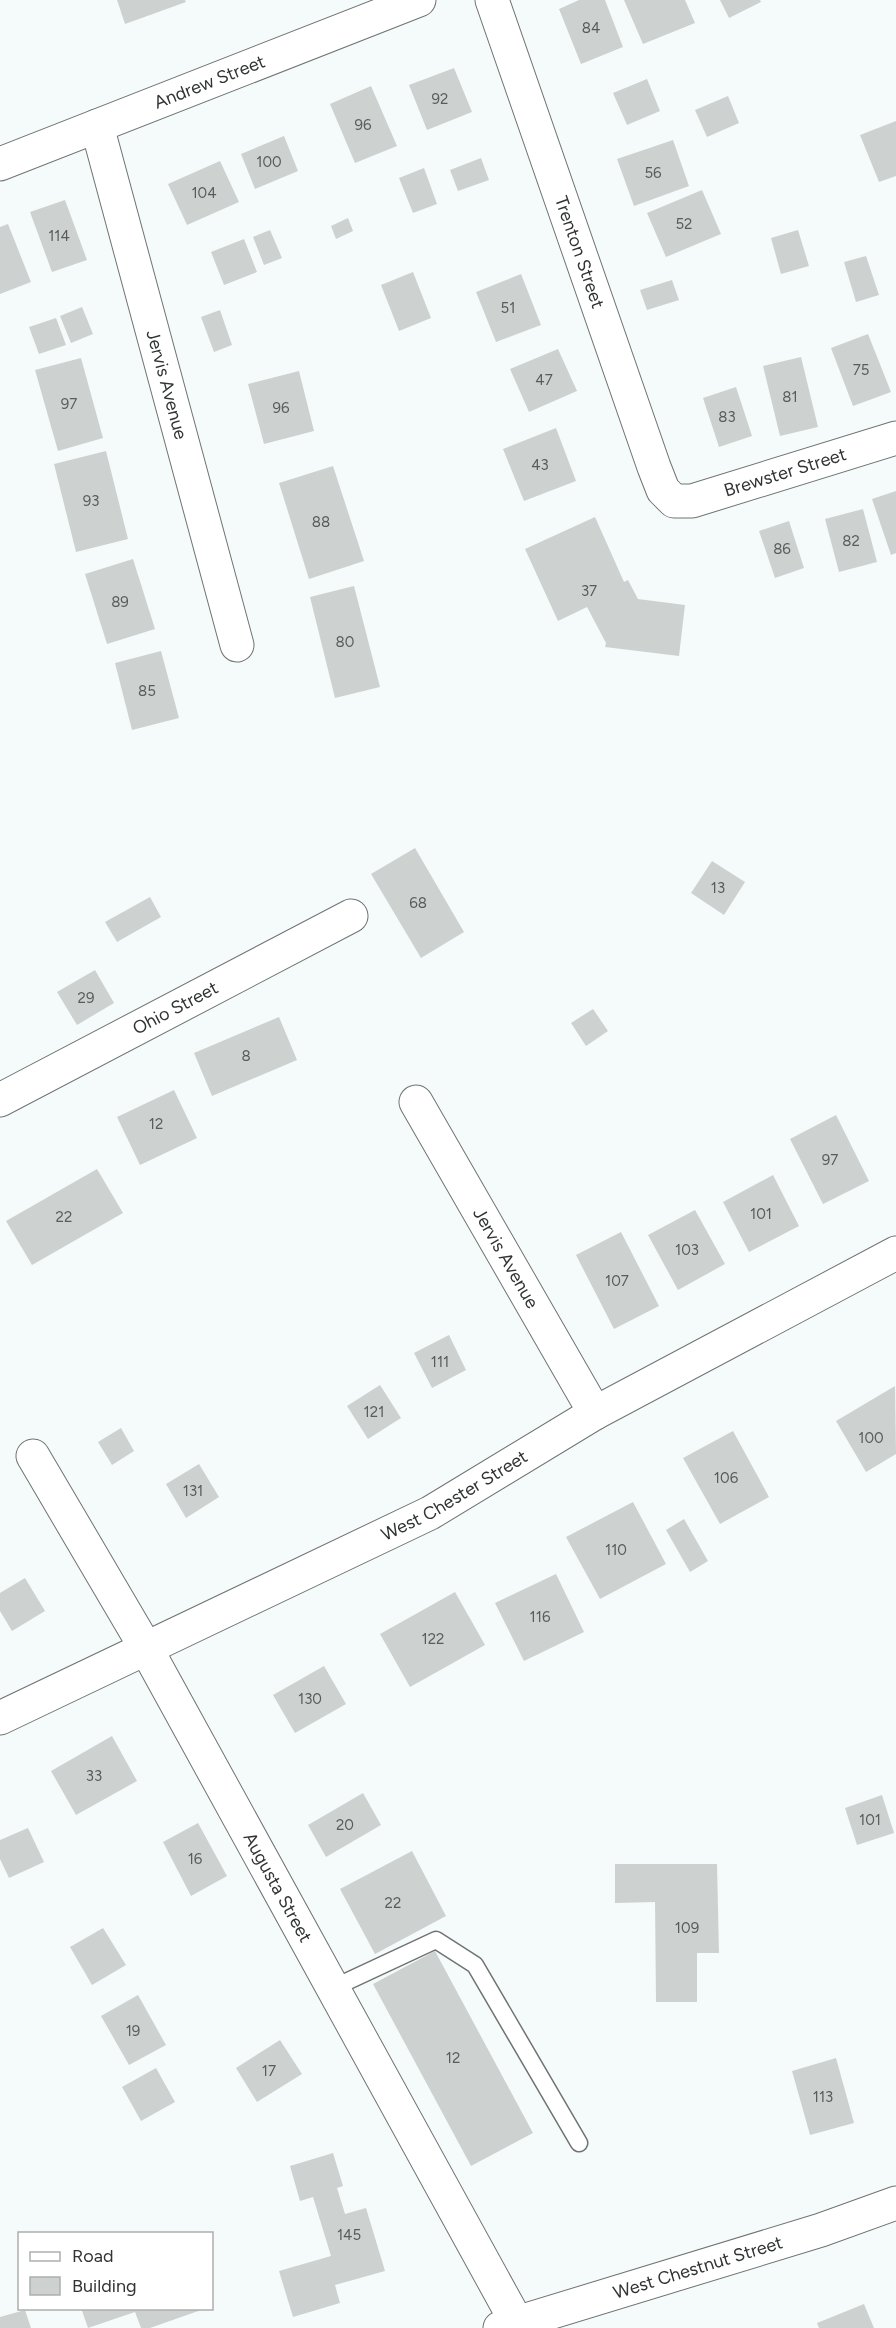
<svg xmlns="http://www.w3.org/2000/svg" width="896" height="2328" viewBox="0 0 896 2328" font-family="Figtree,sans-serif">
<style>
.building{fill:#cdd2d1}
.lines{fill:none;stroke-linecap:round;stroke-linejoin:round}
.service-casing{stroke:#6f7473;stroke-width:19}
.minor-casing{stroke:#6f7473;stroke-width:35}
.service{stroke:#fff;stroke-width:16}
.minor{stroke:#fff;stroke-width:33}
.labels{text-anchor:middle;stroke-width:6;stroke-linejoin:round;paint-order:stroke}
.number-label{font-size:15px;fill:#595c5b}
.street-label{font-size:18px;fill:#323434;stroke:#fff}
</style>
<rect width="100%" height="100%" fill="#f5fbfa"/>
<g class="building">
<path d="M117 0H185L186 2 125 24Z"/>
<path d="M579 0H605L623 47 581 64 559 9Z"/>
<path d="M624 0H685L695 23 643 44Z"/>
<path d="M720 0H760L761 2 729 18Z"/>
<path d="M454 68 472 112 427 130 409 85Z"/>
<path d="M647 79 660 111 627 125 613 93Z"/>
<path d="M371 86 397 146 355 163 330 104Z"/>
<path d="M728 96 739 123 707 137 695 110Z"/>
<path d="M896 121V176L879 182 860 135Z"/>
<path d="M284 136 298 171 255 189 241 154Z"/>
<path d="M673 140 689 186 634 206 617 159Z"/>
<path d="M481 158 489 180 458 191 450 170Z"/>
<path d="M220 161 239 202 187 225 168 184Z"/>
<path d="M424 168 437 204 413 213 399 178Z"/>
<path d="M702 190 721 234 666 257 647 213Z"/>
<path d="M65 200 87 260 52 272 30 212Z"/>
<path d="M348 218 353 231 336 239 331 226Z"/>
<path d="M8 224 31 282 0 294V227Z"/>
<path d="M270 230 282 258 264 265 253 237Z"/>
<path d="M798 230 809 266 781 274 771 238Z"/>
<path d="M244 239 257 272 224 285 211 252Z"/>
<path d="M866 256 879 295 856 302 844 262Z"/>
<path d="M413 272 431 318 399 331 381 285Z"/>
<path d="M521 274 541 325 496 342 476 292Z"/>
<path d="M672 280 679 300 647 310 640 290Z"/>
<path d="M82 307 93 334 71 343 60 316Z"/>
<path d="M220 310 232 345 214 352 201 317Z"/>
<path d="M56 318 66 345 39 354 29 327Z"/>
<path d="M868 334 891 392 853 406 831 348Z"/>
<path d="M558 349 577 391 529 412 510 369Z"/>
<path d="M801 357 818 427 780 436 763 366Z"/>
<path d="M81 358 103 438 58 451 35 370Z"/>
<path d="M299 371 314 431 264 444 248 384Z"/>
<path d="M736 387 752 436 719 447 703 398Z"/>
<path d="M556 428 576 481 524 501 503 449Z"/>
<path d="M106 451 128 539 76 552 54 464Z"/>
<path d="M333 466 364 561 309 579 279 483Z"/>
<path d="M896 491V553L891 555 872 499Z"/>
<path d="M863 509 877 562 839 572 825 519Z"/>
<path d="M595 517 624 582 628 580 638 599 685 605 679 656 605 647 606 643 587 607 558 621 525 549Z"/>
<path d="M789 521 804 568 775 578 759 531Z"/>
<path d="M133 559 155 629 107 644 85 574Z"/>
<path d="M354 586 380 687 335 698 310 597Z"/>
<path d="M161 651 179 718 132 730 115 663Z"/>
<path d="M415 848 464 932 421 958 371 874Z"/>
<path d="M712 861 745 882 724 915 691 893Z"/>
<path d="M150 897 161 917 117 942 105 922Z"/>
<path d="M95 970 114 1003 77 1025 57 992Z"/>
<path d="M593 1009 608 1031 586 1046 571 1023Z"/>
<path d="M279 1017 297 1060 212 1096 194 1053Z"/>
<path d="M174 1090 197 1138 140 1165 117 1117Z"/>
<path d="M836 1115 869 1181 823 1204 790 1139Z"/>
<path d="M97 1169 123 1213 32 1265 6 1221Z"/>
<path d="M773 1175 799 1226 749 1252 723 1202Z"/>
<path d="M695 1210 725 1264 678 1290 648 1235Z"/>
<path d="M621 1232 659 1306 614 1329 576 1255Z"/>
<path d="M449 1335 466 1370 432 1388 414 1353Z"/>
<path d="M380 1385 401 1418 368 1439 347 1406Z"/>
<path d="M895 1386 896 1454 866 1472 836 1421Z"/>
<path d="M121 1428 134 1451 112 1465 98 1442Z"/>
<path d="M733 1431 769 1497 720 1524 683 1458Z"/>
<path d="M199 1464 219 1497 186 1518 166 1484Z"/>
<path d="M633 1502 666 1564 600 1599 566 1537Z"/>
<path d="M684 1519 708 1561 690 1572 666 1530Z"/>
<path d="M556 1574 584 1632 524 1661 495 1603Z"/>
<path d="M25 1578 45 1611 12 1631 0 1611V1593Z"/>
<path d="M455 1592 485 1645 410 1687 380 1634Z"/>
<path d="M324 1666 346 1704 295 1733 273 1695Z"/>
<path d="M112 1736 137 1781 76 1815 51 1771Z"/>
<path d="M363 1793 381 1825 326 1857 308 1825Z"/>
<path d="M882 1795 894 1833 857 1845 845 1808Z"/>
<path d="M198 1823 227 1876 191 1896 163 1842Z"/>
<path d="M28 1828 44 1862 9 1878 0 1859V1840Z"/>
<path d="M412 1851 446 1916 375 1954 340 1889Z"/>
<path d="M615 1864H717L719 1953H697V2002H656L655 1902 615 1903Z"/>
<path d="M103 1928 126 1965 92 1985 70 1947Z"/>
<path d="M435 1951 533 2133 471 2166 373 1984Z"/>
<path d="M138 1995 166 2045 129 2065 101 2016Z"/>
<path d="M280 2040 302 2074 257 2102 236 2068Z"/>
<path d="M836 2058 854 2123 810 2135 792 2071Z"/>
<path d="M156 2068 175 2102 141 2121 122 2087Z"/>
<path d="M333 2153 343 2186 337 2188 345 2214 366 2208 385 2271 335 2285 340 2303 293 2317 279 2271 331 2256 313 2197 300 2201 290 2166Z"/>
<path d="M864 2304 874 2328H819L817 2323Z"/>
<path d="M81 2308H204V2309L150 2328H141L135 2312 88 2328Z"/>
<path d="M25 2310 31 2328H0V2317Z"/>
</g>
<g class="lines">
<g class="service-casing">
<path id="service" d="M333 1988 436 1940 475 1965 579 2143"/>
</g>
<g class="minor-casing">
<g id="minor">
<path id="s1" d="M492 0 654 467 663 490 674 501H692L896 438"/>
<path id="s2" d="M97 126 237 645"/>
<path id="s3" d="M0 164 419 0"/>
<path id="s4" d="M0 1100 351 916"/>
<path id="s5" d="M416 1102 595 1413"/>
<path id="s6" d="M33 1456 147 1650 517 2323"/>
<path id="s7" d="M0 1718 430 1513 595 1413 896 1253"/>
<path id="s8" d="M500 2328 821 2230 896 2203"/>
</g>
</g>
<use href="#service" class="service"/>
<use href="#minor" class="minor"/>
</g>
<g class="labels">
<g class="number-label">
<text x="591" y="33">84</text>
<text x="440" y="104">92</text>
<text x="363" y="130">96</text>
<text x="269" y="167">100</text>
<text x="653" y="178">56</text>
<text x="204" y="198">104</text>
<text x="684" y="229">52</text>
<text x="59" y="241">114</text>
<text x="508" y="313">51</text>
<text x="861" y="375">75</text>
<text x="544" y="385">47</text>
<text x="790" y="402">81</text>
<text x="69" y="409">97</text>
<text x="281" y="413">96</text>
<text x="727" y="422">83</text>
<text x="540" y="470">43</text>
<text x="91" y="506">93</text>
<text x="321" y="527">88</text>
<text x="851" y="546">82</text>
<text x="782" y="554">86</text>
<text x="589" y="596">37</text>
<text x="120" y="607">89</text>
<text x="345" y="647">80</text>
<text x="147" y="696">85</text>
<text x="718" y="893">13</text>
<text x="418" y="908">68</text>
<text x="86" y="1003">29</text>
<text x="246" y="1061">8</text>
<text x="156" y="1129">12</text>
<text x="830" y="1165">97</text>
<text x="761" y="1219">101</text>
<text x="64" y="1222">22</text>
<text x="687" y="1255">103</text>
<text x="617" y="1286">107</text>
<text x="440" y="1367">111</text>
<text x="374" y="1417">121</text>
<text x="871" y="1443">100</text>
<text x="726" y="1483">106</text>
<text x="193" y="1496">131</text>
<text x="616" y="1555">110</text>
<text x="540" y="1622">116</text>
<text x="433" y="1644">122</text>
<text x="310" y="1704">130</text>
<text x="94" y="1781">33</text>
<text x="870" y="1825">101</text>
<text x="345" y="1830">20</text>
<text x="195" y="1864">16</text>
<text x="393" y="1908">22</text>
<text x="687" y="1933">109</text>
<text x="133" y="2036">19</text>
<text x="453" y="2063">12</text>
<text x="269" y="2076">17</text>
<text x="823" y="2102">113</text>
<text x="349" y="2240">145</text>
</g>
<g class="street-label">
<text dy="6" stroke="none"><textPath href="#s3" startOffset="225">Andrew Street</textPath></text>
<text dy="6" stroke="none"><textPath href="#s1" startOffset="267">Trenton Street</textPath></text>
<text dy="6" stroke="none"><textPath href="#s2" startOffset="268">Jervis Avenue</textPath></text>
<text dy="6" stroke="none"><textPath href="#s1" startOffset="650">Brewster Street</textPath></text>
<text dy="6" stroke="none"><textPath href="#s4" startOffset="198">Ohio Street</textPath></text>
<text dy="6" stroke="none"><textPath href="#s5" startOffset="180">Jervis Avenue</textPath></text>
<text dy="6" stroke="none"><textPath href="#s7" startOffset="506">West Chester Street</textPath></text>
<text dy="6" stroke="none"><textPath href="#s6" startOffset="496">Augusta Street</textPath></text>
<text dy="6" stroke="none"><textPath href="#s8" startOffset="207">West Chestnut Street</textPath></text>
</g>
</g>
<rect x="18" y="2232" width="195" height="78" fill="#ffffff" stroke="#adaeae" stroke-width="1.5"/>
<rect x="30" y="2252" width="30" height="9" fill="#ffffff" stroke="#adaeae" stroke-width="1.5"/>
<text x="72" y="2262" font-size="18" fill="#323434">Road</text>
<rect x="30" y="2277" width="30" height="18" fill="#cdd2d1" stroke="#adaeae" stroke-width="1.5"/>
<text x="72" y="2292" font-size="18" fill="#323434">Building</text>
</svg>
